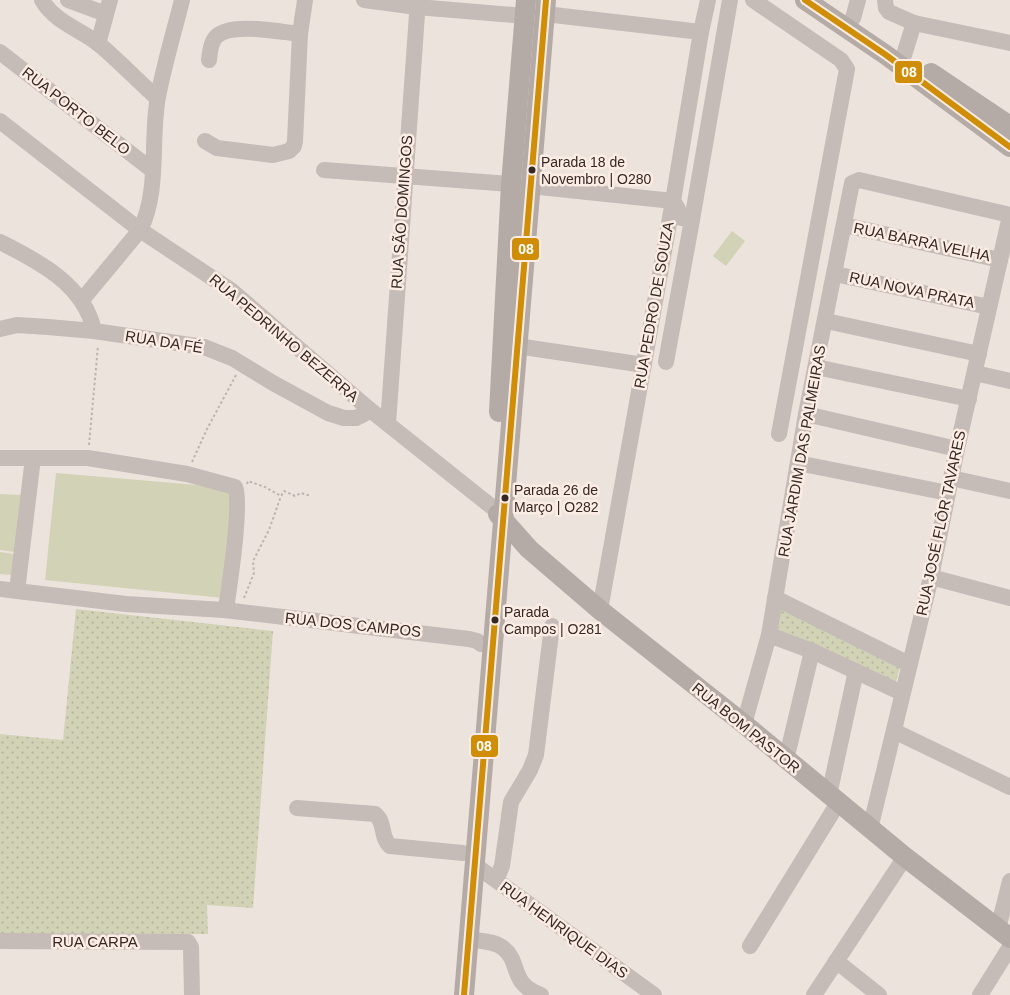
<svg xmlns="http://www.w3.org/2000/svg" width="1010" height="995" viewBox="0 0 1010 995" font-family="Helvetica,sans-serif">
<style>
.grass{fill:url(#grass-dots)}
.pitch{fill:#d2d2b6}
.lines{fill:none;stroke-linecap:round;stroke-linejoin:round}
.path{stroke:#beb4af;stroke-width:2;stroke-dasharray:2.5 2.5;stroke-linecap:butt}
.minor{stroke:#c5bbb7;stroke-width:16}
.major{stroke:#b4aaa6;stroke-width:20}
.bus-1-casing{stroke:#fbede4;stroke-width:10}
.bus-1{stroke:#d08d07;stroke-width:6}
.bus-dot{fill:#362825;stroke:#fbede4;stroke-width:2}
.labels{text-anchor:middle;stroke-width:5;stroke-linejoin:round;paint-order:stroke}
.bus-label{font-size:14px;fill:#362825;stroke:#fbede4;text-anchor:start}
.street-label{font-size:15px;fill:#362825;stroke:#fbede4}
.line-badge{stroke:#fbede4;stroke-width:2}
.badge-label{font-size:14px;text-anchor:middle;font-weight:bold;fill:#fff}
</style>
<defs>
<pattern id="grass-dots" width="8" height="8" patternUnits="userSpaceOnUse" patternTransform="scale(1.25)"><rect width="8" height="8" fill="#d2d2b6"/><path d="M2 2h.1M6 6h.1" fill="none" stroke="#b5b49c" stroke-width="1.8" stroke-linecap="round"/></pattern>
</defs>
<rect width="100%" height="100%" fill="#ede3dd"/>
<g class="grass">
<path d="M777 608 901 664 895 685 773 630Z"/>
<path d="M76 609 273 631 253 908 207 905 208 934H0V734L63 740Z"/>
</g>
<g class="pitch">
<path d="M732 231 745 241 726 266 713 256Z"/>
<path d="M56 473 233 488 223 598 45 580Z"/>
<path d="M0 494 22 495 15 552 0 550Z"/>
<path d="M0 552 14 554 11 575 0 574Z"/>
</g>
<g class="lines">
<g class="path">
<path d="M89 445 98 346"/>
<path d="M192 462 207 429 236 375"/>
<path d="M247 484 248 481 265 487 281 496 284 491 295 496 301 493 311 496"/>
<path d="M244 598 254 573 253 561 269 530 281 496"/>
</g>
<g class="minor">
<path d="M42 0C54 22 82 30 100 45 120 62 138 81 157 98"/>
<path d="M68 0 106 14"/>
<path d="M364 0 417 7 525 16"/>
<path d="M753 0 841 60 847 69 779 434"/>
<path d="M885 0 886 8 889 12 914 23 1010 43"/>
<path d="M545 14 701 32"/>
<path d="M846 28 853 18 858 0"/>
<path d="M98 44 110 0"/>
<path d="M0 52 152 170"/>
<path d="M904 55 914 23"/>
<path d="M209 60C210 53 210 44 215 38 228 21 280 32 300 34"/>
<path d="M0 121 140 230 232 291 369 409 492 507"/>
<path d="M205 141 217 148 273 155 289 151 294 146 295 141 300 34 305 0"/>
<path d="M324 170 511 184"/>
<path d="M530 186 673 201 678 209"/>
<path d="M681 218 692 220 730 0"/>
<path d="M844 225 1000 260"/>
<path d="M0 242C38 261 85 285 94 331"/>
<path d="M835 274 989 307"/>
<path d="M82 300 140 230C160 191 150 139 158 97 164 65 174 32 182 0"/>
<path d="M826 321 979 354"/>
<path d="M0 329 17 325 48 327 94 331 204 347 232 358 273 383 328 413 344 418H356L364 414 369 409"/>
<path d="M517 346 644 365"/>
<path d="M666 362 692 220"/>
<path d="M816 367 969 399"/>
<path d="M975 373 1010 381"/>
<path d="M806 414 957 449"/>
<path d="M388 424 418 0"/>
<path d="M0 458H88L187 474 235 487C242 501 230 582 227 602L224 610"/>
<path d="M798 463 948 493"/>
<path d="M951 478 1010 491"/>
<path d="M931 577 1010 598"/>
<path d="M0 589 126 604 224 610 469 639 477 641 481 644"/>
<path d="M17 591 33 458"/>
<path d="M775 598 909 664"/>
<path d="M600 610 673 201 701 32 708 0"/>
<path d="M769 635 812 651 902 693"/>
<path d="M744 724 769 635 806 414 852 183 859 180 1010 215"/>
<path d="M894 731 1010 787"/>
<path d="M786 760 812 651"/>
<path d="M829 795 856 671"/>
<path d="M297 808 375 814C386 823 380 837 390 846L463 853"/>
<path d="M870 829 931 577 957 449 1010 216"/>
<path d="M475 865 654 995"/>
<path d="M496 880 502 866 511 802 530 770 536 755 552 626"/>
<path d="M998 929 1010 881"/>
<path d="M468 939C479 941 495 941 503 948 521 961 509 984 541 995"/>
<path d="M0 941 188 942 191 947 192 995"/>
<path d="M750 946 838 803"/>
<path d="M836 961 879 995"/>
<path d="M814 995 905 857"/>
<path d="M980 995 1010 947"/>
</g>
<g class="major">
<path d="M805 0 886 55 1010 147"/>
<path d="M931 73 1010 126"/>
<path d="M499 412 511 184 526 0"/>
<path d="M498 514 529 549 600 610 744 724 905 857 1010 938"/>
<path d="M464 995 546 0"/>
</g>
<g class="bus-1-casing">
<g id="bus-1">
<path d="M805 0 886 55 1010 147"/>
<path d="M464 995 546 0"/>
</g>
</g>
<use href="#bus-1" class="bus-1"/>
</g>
<g class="bus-dot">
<circle cx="532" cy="170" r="4.5"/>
<circle cx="505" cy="498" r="4.5"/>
<circle cx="495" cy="620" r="4.5"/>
</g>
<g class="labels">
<g class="bus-label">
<text x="541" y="167">Parada 18 de<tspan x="541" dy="17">Novembro | O280</tspan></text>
<text x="514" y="495">Parada 26 de<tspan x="514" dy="17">Março | O282</tspan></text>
<text x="504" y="617">Parada<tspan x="504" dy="17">Campos | O281</tspan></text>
</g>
<g class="street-label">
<text transform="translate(76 111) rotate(38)" y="5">RUA PORTO BELO</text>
<text transform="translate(402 212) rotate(-86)" y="5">RUA SÃO DOMINGOS</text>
<text transform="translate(922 242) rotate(12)" y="5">RUA BARRA VELHA</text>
<text transform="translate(912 290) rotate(12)" y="5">RUA NOVA PRATA</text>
<text transform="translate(654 305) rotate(-80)" y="5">RUA PEDRO DE SOUZA</text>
<text transform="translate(284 338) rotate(40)" y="5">RUA PEDRINHO BEZERRA</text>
<text transform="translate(164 342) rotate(9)" y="5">RUA DA FÉ</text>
<text transform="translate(802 451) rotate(-80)" y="5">RUA JARDIM DAS PALMEIRAS</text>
<text transform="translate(941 523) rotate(-78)" y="5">RUA JOSÉ FLÔR TAVARES</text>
<text transform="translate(353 625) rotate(6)" y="5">RUA DOS CAMPOS</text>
<text transform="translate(746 728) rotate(39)" y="5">RUA BOM PASTOR</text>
<text transform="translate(564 930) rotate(36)" y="5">RUA HENRIQUE DIAS</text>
<text x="95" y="947">RUA CARPA</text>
</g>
</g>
<g class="line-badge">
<rect x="894" y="60" width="29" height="24" rx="5" fill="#d08d07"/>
<rect x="511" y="237" width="29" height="24" rx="5" fill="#d08d07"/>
<rect x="470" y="734" width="29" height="24" rx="5" fill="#d08d07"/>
</g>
<g class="badge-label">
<text x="909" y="77">08</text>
<text x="526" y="254">08</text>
<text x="484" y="751">08</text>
</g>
</svg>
